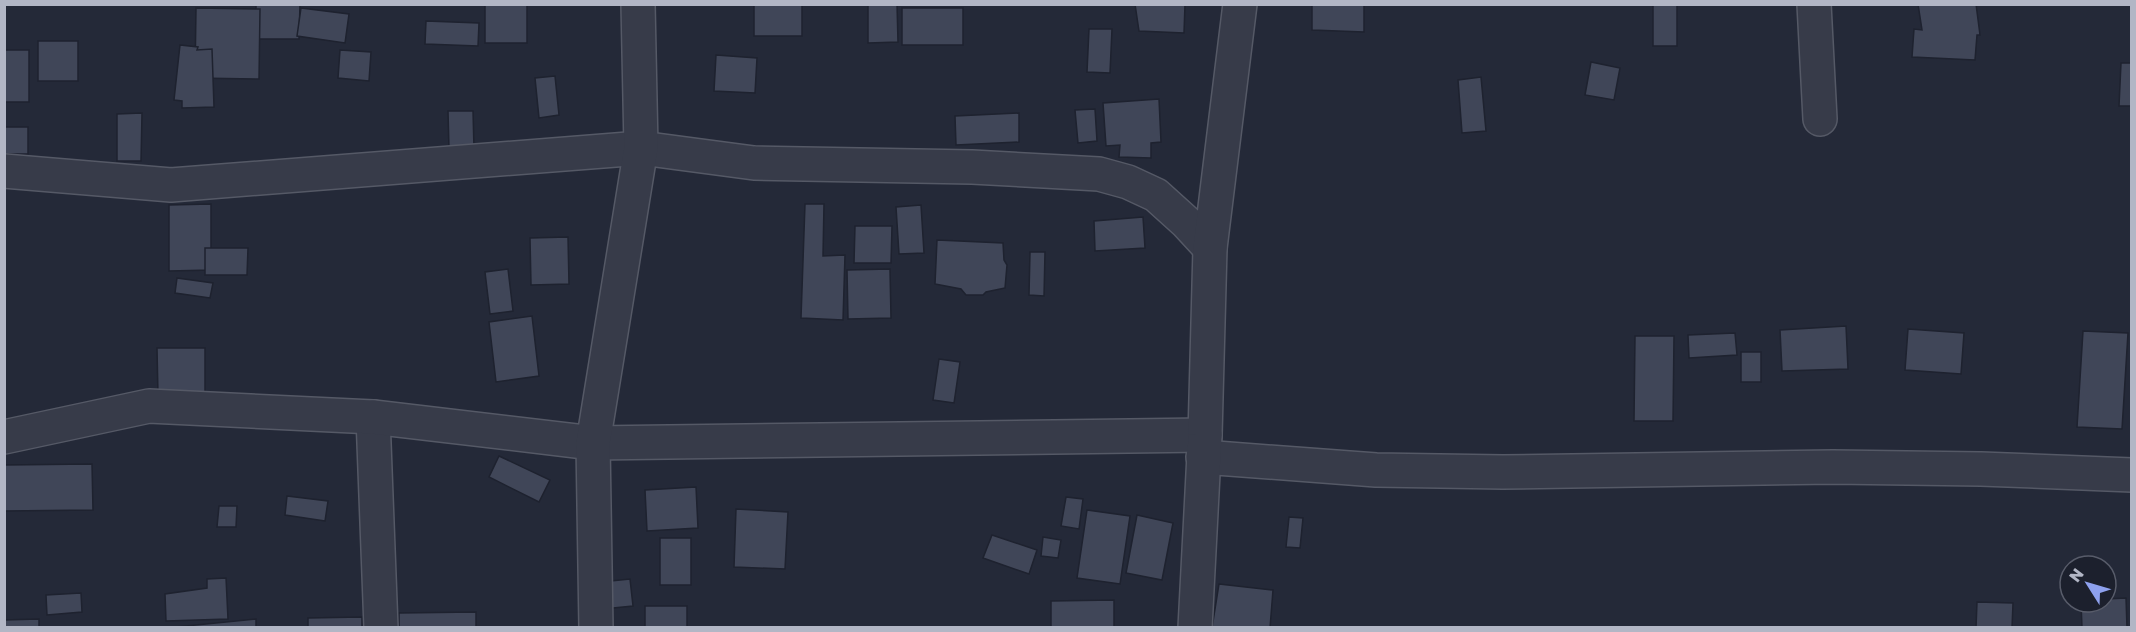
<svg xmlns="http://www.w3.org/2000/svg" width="2136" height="632" viewBox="0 0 2136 632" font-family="'Golos Text',sans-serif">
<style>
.building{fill:#404658;stroke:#1e222f;stroke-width:1.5}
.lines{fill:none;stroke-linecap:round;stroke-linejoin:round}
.minor-casing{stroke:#555966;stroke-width:36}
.minor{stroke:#373b49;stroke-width:33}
</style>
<rect width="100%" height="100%" fill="#242938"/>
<g class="building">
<path d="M256 4H300L299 39H256Z"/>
<rect x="485" y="4" width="42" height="39"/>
<rect x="754" y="4" width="48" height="32"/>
<path d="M868 4H897L898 42 868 43Z"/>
<path d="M1135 4H1185L1184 33 1139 31Z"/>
<path d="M1312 4H1364V32L1312 30Z"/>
<rect x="1653" y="4" width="24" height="42"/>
<path d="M1918 4H1976L1980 35H1977L1975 60 1912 57 1914 29 1922 30Z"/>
<path d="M196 8 260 9 259 79 195 78Z"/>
<path d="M301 8 349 14 345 43 297 36Z"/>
<rect x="902" y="8" width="61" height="37"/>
<path d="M426 21 479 23 478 46 425 44Z"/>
<path d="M1089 29H1112L1110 73 1087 72Z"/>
<rect x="38" y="41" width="40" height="40"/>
<path d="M180 45 198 47 197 50 212 49 214 107 182 108V101L174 100Z"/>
<rect x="4" y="50" width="25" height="52"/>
<path d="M340 50 371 52 369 81 338 78Z"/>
<path d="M716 55 757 58 755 93 714 91Z"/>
<path d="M1591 62 1620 68 1614 100 1585 95Z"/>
<path d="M2121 63H2132V106H2119Z"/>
<path d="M555 76 559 115 539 118 535 78Z"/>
<path d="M1481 77 1486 131 1462 133 1458 80Z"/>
<path d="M1159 99 1161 142 1151 143V158L1119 157 1120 145 1106 146 1103 103Z"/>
<path d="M1095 109 1097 141 1078 143 1075 110Z"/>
<path d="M448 111H473L474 149H449Z"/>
<path d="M142 113 141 161H117V114Z"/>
<path d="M1019 113V142L956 145 955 116Z"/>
<rect x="4" y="127" width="24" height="27"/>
<path d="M211 204V270L169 271V205Z"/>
<path d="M805 204H824L823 256 845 255 843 320 801 318Z"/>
<path d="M921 205 924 253 899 254 896 207Z"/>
<path d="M1143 217 1145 248 1095 251 1094 221Z"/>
<path d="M855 226H892L891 263H854Z"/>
<path d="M568 237 569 284 531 285 530 238Z"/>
<path d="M937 240 1003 243 1004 260 1007 265 1005 288 986 292 983 295H966L961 289 935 284Z"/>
<path d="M205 248H248L247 275H205Z"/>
<path d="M1030 252H1045L1044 296 1029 295Z"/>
<path d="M508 269 513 311 490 314 485 272Z"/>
<path d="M890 269 891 318 848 319 847 270Z"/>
<path d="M177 278 213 283 210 298 175 293Z"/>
<path d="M532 316 539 376 496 382 489 322Z"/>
<path d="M1846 326 1848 369 1782 371 1780 330Z"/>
<path d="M1908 329 1964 333 1961 374 1905 370Z"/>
<path d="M2083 331 2128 333 2122 429 2077 427Z"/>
<path d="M1735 333 1737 355 1689 358 1688 335Z"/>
<path d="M1635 336H1674L1673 421H1634Z"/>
<path d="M157 348H205V407L158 395Z"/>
<rect x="1741" y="352" width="20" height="30"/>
<path d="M939 359 960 362 954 403 933 400Z"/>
<path d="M499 456 550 480 539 502 489 477Z"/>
<path d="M92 464 93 510 4 511V465Z"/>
<path d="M696 487 698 528 647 531 645 490Z"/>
<path d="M287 496 328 501 325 521 285 515Z"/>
<path d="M1066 497 1083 499 1079 529 1061 526Z"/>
<path d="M219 506H237L236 527H217Z"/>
<path d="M736 509 788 512 785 569 734 567Z"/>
<path d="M1087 510 1130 516 1120 584 1077 578Z"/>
<path d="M1137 515 1173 523 1162 580 1126 573Z"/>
<path d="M1289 517 1303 518 1300 548 1286 547Z"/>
<path d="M992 535 1037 550 1029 574 983 558Z"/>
<path d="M1043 537 1061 540 1058 558 1041 556Z"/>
<rect x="660" y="538" width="31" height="47"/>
<path d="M226 578 228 619 166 621 165 594 207 588V579Z"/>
<path d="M630 579 633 606 603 609 601 582Z"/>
<path d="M1219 584 1273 590 1270 628H1212Z"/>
<path d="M81 593 82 612 47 615 46 595Z"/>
<path d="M2126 598 2127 628H2082L2081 602H2106V599Z"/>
<path d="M1114 600V628H1051V601Z"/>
<path d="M1977 602 2013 603 2012 628H1976Z"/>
<rect x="645" y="606" width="42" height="22"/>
<path d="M476 612V628H399V613Z"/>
<path d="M362 617V628H308V618Z"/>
<path d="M39 619V628H4V620Z"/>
<path d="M256 619V628H166Z"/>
</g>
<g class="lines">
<g class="minor-casing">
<g id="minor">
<path d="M1814 4 1820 119"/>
<path d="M4 171 171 185 641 148 754 163 972 167 1099 174 1128 182 1156 195 1187 223 1210 248"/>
<path d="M373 417 381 628"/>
<path d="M4 437 149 406 373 417 593 443 1205 435"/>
<path d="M1203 457 1376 470 1503 472 1833 467 1981 469 2132 475"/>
<path d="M596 628 593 443 641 148 638 4"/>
<path d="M1195 628 1205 435 1210 248 1240 4"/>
</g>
</g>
<use href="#minor" class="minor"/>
</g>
<rect width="2136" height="632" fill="none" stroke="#b2b6c5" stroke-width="12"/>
<g transform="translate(2088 584) rotate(307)"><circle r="28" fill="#1c202d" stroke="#585c6a" stroke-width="1.5"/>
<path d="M0-4.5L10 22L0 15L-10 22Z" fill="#8ea1ee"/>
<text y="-9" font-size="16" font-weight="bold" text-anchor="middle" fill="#b2b6c5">N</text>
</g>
</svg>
